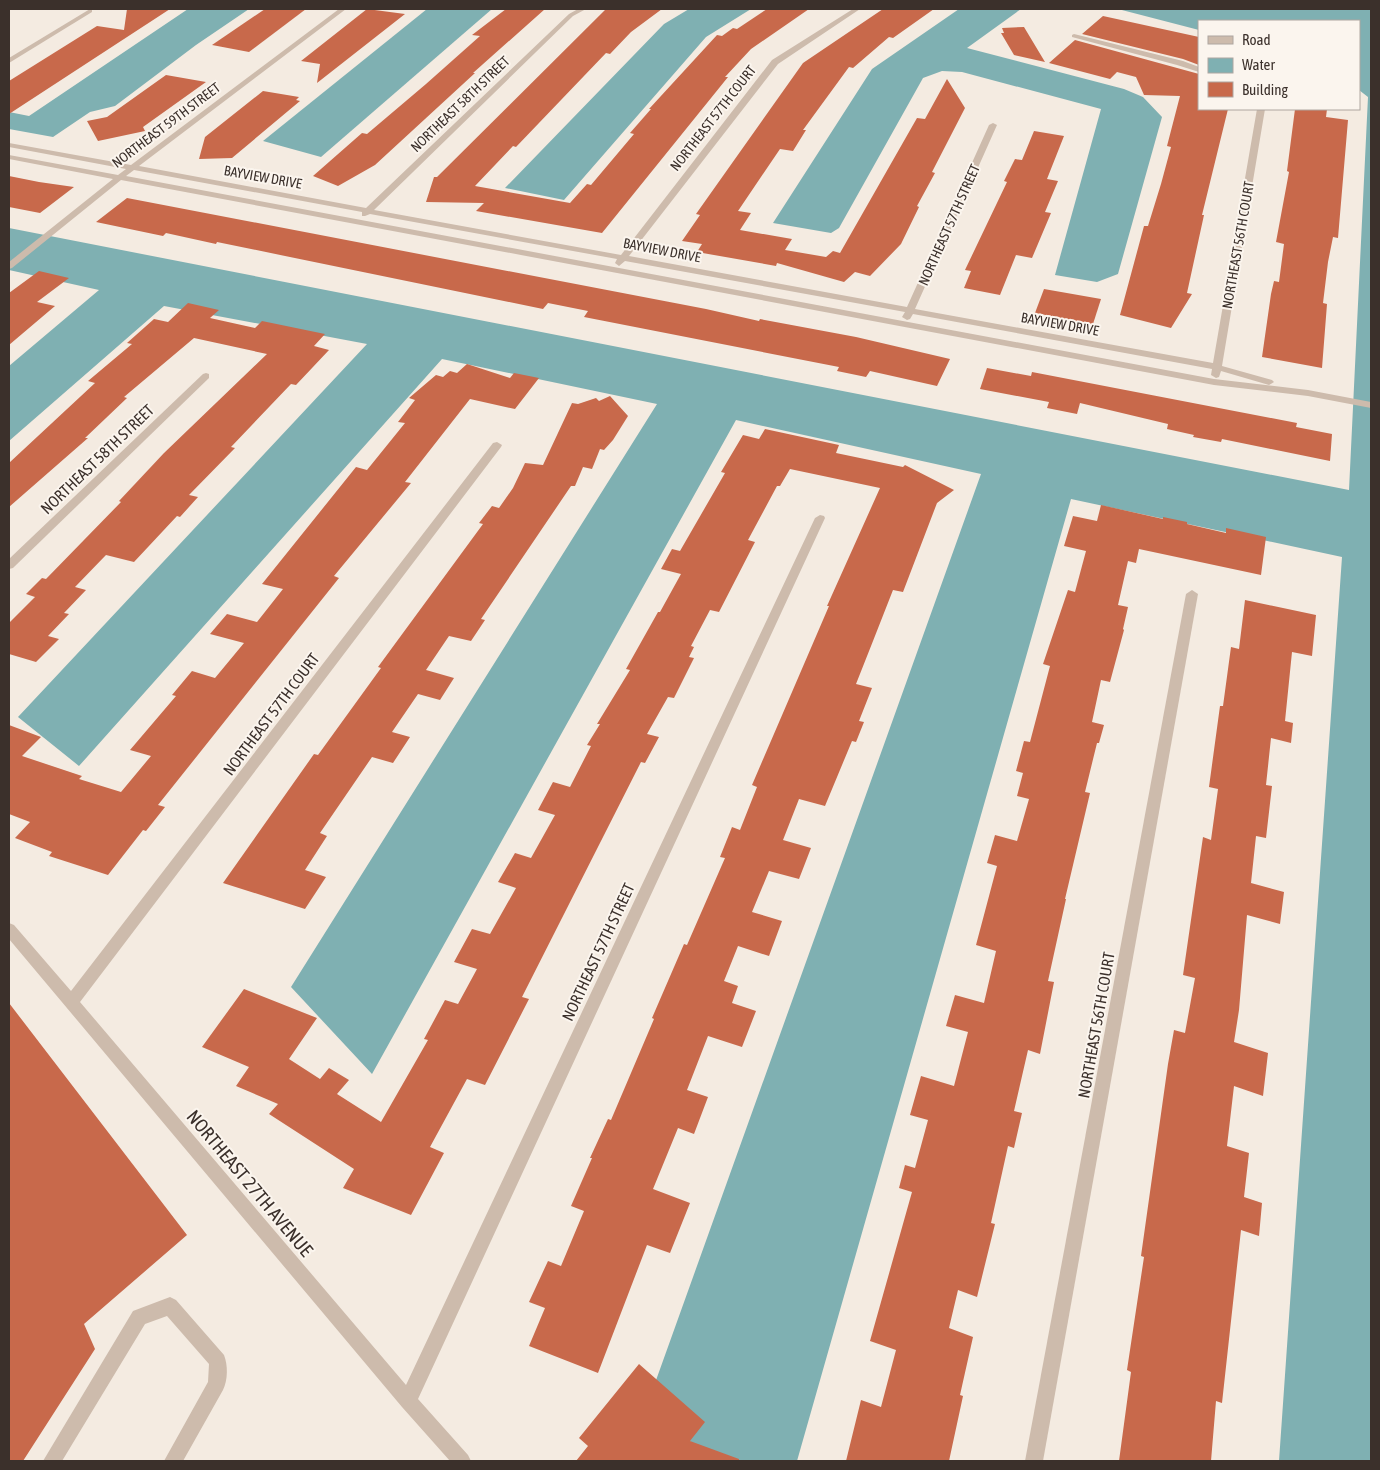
<svg xmlns="http://www.w3.org/2000/svg" width="1380" height="1470" viewBox="0 0 1380 1470" font-family="'Asap Condensed',sans-serif">
<style>
.water{fill:#7fb0b2}
.building{fill:#c8694b}
.lines{fill:none;stroke-linecap:round;stroke-linejoin:round}
.minor{fill:#cdbbac;fill-rule:evenodd}
.labels{text-anchor:middle;stroke-width:4;stroke-linejoin:round;paint-order:stroke}
.far-street-label{font-size:14px;fill:#3b302b;stroke:#fbf5ee}
.street-label{font-size:16px;fill:#3b302b;stroke:#fbf5ee}
.near-street-label{font-size:19px;fill:#3b302b;stroke:#fbf5ee}
</style>
<rect width="100%" height="100%" fill="#f4ebe1"/>
<g class="water">
<path d="M188 9H249L196 45 115 106 90 112 53 137 9 129V112L29 116Z"/>
<path d="M427 9H492L321 157 263 141Z"/>
<path d="M689 9H751L706 37 564 200 505 188 664 24Z"/>
<path d="M959 9H1021L967 48 1124 89 1143 97 1162 117 1118 274 1097 282 1055 275 1101 109 962 72 942 71 923 78 839 228 831 233 773 223 872 69Z"/>
<path d="M1118 9H1371V1461H1279L1342 557 1071 499 797 1461H708L650 1397 981 474 736 420 372 1074 291 987 657 404 442 359 79 766 18 717 367 344 164 306 9 441V366L99 290 9 270V228L1349 490 1368 97 1359 90V21H1199V30Z"/>
</g>
<g class="building">
<path d="M127 9H170L9 114V81L97 26 124 30Z"/>
<path d="M265 9H306L249 52 212 45Z"/>
<path d="M367 9 405 14 317 83 320 64 301 61Z"/>
<path d="M506 9H545L473 73H475L375 165 338 186 313 176 362 133 367 134 426 84 480 36 472 35Z"/>
<path d="M606 9H662L631 32 610 54 606 53 516 147 513 146 475 186 570 203 587 184 591 185 634 134 630 133 651 109H649L717 35 722 36 733 28 737 29 767 9H809L751 49 725 77H728L602 233 476 211 484 203 426 202 434 177H437Z"/>
<path d="M883 9H934L893 38 889 37 853 68 849 67 803 130H806L793 151 780 149 738 211 751 213 740 230 792 239 785 250 826 257 833 251 840 253 917 118 925 119 947 79 965 108 932 172 935 173 917 206 919 207 901 244 870 276 855 272 844 282 777 263 776 266 697 252 702 244 682 241 700 215 696 214 803 63Z"/>
<path d="M1103 16 1199 37V65L1183 59 1082 34Z"/>
<path d="M1024 27 1045 62 1014 55 1001 33H1004L1002 28Z"/>
<path d="M1075 40 1199 74V109H1228L1202 215H1204L1187 293 1192 294 1171 328 1120 315 1144 226H1148L1161 184 1171 147 1167 146 1180 96 1144 95 1136 77 1117 72 1110 79 1049 63Z"/>
<path d="M166 75 206 82 143 127 145 131 98 141 87 121 107 117Z"/>
<path d="M263 91 299 97 296 100 300 101 232 158 199 159 205 137Z"/>
<path d="M1295 109H1327L1326 117 1348 120 1338 238 1333 237 1328 262 1323 303 1327 304 1322 368 1262 357 1271 294 1274 281 1279 282 1284 244 1276 242 1289 172 1287 171Z"/>
<path d="M1034 131 1064 136 1047 179 1058 181 1045 212 1051 213 1032 258 1016 255 1000 295 964 288 971 271 965 270 1007 182 1004 181 1015 159 1022 160Z"/>
<path d="M9 176 39 182 74 187 40 213 9 207Z"/>
<path d="M127 198 706 309 759 321 760 319 856 337 950 359 937 386 870 371 866 377 837 371 839 367 584 317 588 311 548 303 543 309 217 242 216 244 166 233 163 236 96 222Z"/>
<path d="M39 271 69 278 37 302 55 306 9 345V293Z"/>
<path d="M1044 289 1101 299 1093 324 1035 313Z"/>
<path d="M188 303 219 310 210 318 255 328 262 321 325 334 314 346 329 350 296 385 291 384 231 447 235 448 189 495 198 497 180 517 177 516 134 562 106 555 75 587 86 590 64 613 69 614 48 636 59 639 36 662 9 654V623L35 597 26 594 42 578 46 579 121 502 119 501 164 453 267 354 194 338 124 397 127 398 85 438H88L9 507V463L95 383 88 381 132 344 127 343 154 319 168 322Z"/>
<path d="M467 364 510 378 514 373 539 378 515 409 470 399 405 482 411 483 334 576 339 578 158 805 165 807 146 831 143 830 108 875 49 856 52 852 15 838 30 822 9 814V725L41 737 22 756 82 776 79 779 121 792 151 756 130 750 176 696 172 695 192 671 215 678 244 643 210 634 227 614 257 622 283 589 262 584 356 467 367 470 405 423 398 422 415 400 409 398 436 375 443 377 450 371 457 373Z"/>
<path d="M987 368 1031 376 1032 372 1297 423 1296 427 1332 434 1330 461 1222 439 1221 442 1193 437 1194 435 1167 429 1168 424 1080 403 1077 414 1047 408 1049 402 980 389Z"/>
<path d="M610 396 628 416 613 440 604 450 600 449 592 469 583 467 575 486H571L481 619 485 620 471 641 449 636 426 670 454 678 440 700 418 694 392 732 410 737 393 763 372 757 320 833 327 836 305 870 326 877 305 909 223 883 314 754 318 755 381 668 378 667 483 524 479 523 492 506 499 508 513 488 525 463 543 465 572 403 578 404 596 398 599 401Z"/>
<path d="M765 429 839 445 836 453 903 467 905 465 954 490 937 503 903 592 893 590 873 641 856 684 872 688 859 721 864 722 856 742 852 741 825 806 799 799 783 840 811 848 799 879 769 871 752 912 782 921 769 956 738 946 724 981 738 986 732 1003 756 1011 742 1047 708 1036 687 1090 708 1097 694 1134 678 1128 653 1189 690 1203 670 1253 647 1245 598 1373 529 1346 545 1308 529 1302 548 1261 561 1266 584 1211 571 1206 592 1158H590L608 1119 611 1120 654 1019 652 1018 684 944 687 945 725 858 720 857 732 827 740 830 757 787 752 785 829 606H827L880 488 790 469 780 486H777L748 540 755 542 719 612 710 610 691 646 694 647 689 657 694 658 674 698 668 697 647 734 659 737 645 763 641 762 522 997 529 999 485 1085 467 1079 430 1147 444 1153 411 1215 343 1188 354 1169 269 1114 278 1104 236 1086 249 1067 202 1047 244 989 317 1018 289 1059 320 1079 329 1068 349 1080 337 1094 381 1122 428 1040 424 1039 445 1000 458 1004 477 969 454 962 472 929 490 934 516 888 498 882 515 853 531 858 555 815 538 810 553 782 570 787 591 746 587 745 600 724H597L630 670 626 669 658 612H660L681 574 661 569 672 549 680 551 725 473 721 472 743 435 759 439Z"/>
<path d="M1101 505 1163 519V517L1187 522V524L1226 533V528L1266 537 1261 575 1139 549 1136 563 1128 561 1118 605 1128 607 1123 629 1124 630 1110 682 1101 680 1092 722 1104 725 1099 743H1097L1085 792 1090 793 1065 899H1066L1048 981 1054 982 1040 1054 1028 1050 1014 1111 1022 1113 1014 1148 1008 1146 991 1223 995 1224 977 1297 958 1290 949 1328 973 1337 960 1395 963 1396 949 1461H846L861 1400 881 1407 896 1350 870 1341 912 1192 899 1188 905 1165 915 1168 928 1120 910 1115 921 1076 954 1086 968 1032 946 1026 955 995 984 1003 996 951 976 945 997 866 987 863 995 835 1017 841 1029 799 1017 796 1023 773 1016 771 1024 741 1030 742 1050 666 1043 664 1068 590 1075 592 1086 551 1064 546 1073 516 1097 521Z"/>
<path d="M1245 600 1316 615 1312 656 1292 652 1285 721 1293 723 1291 743 1271 738 1266 785 1272 786 1266 838 1256 836 1251 883 1284 892 1280 924 1247 915 1239 1010 1234 1042 1268 1053 1263 1096 1234 1086 1227 1146 1249 1153 1244 1197 1262 1203 1259 1236 1241 1230 1222 1403 1216 1401 1211 1461H1119L1131 1372 1127 1370 1144 1257 1141 1256 1168 1064 1174 1030 1185 1033 1195 978 1183 975 1203 837 1211 840 1218 789 1209 787 1220 706H1223L1231 647 1239 649Z"/>
<path d="M9 1003 187 1235 84 1324 95 1349 23 1461H9Z"/>
<path d="M639 1364 705 1422 690 1441 739 1459V1461H576L588 1446 579 1438Z"/>
</g>
<g class="lines">
<g class="minor">
<path d="M90 9 92 10V12L9 63V58Z"/>
<path d="M339 9H346L139 166 366 208 569 14 578 9H586L573 16 374 210 621 255 772 60 853 9H860L778 64 629 256 907 307 989 125 993 123 997 125 915 309 1213 363 1257 109H1265L1222 366 1272 380 1274 382 1269 385 1221 371 1219 377 1216 378 1211 375 1212 369 913 314 910 319 907 320 902 317 905 312 625 261 619 266 615 263 617 259 370 214 365 216H362V212L134 170 126 176 1214 379 1308 390 1371 402V408L1308 396 1214 385 121 180 12 268 9 269V262L113 179 9 159V155L118 175 126 169 9 147V143L131 165Z"/>
<path d="M1074 34 1183 61 1199 67V72L1177 65 1072 37V35Z"/>
<path d="M206 373 209 374V378L13 568 9 569V559L203 374Z"/>
<path d="M497 442 502 445 501 447 80 1002 406 1385 815 518 820 515 824 516 825 518 418 1399 468 1455 471 1461H450L402 1407 9 939V923L14 925 71 991 493 443Z"/>
<path d="M1192 590 1198 594 1043 1461H1025L1186 594Z"/>
<path d="M170 1297 176 1300 224 1355C228 1365 228 1380 223 1390L183 1461H164L208 1382 209 1364 167 1316 145 1324 62 1461H43L133 1311Z"/>
</g>
</g>
<g class="labels">
<g class="far-street-label">
<text transform="translate(460 104) rotate(-44)" y="5">NORTHEAST 58TH STREET</text>
<text transform="translate(713 118) rotate(-52)" y="5">NORTHEAST 57TH COURT</text>
<text transform="translate(166 125) rotate(-37)" y="5">NORTHEAST 59TH STREET</text>
<text transform="translate(263 177) rotate(10)" y="5">BAYVIEW DRIVE</text>
<text transform="translate(949 225) rotate(-66)" y="5">NORTHEAST 57TH STREET</text>
<text transform="translate(1238 245) rotate(-80)" y="5">NORTHEAST 56TH COURT</text>
<text transform="translate(662 250) rotate(11)" y="5">BAYVIEW DRIVE</text>
<text transform="translate(1060 324) rotate(10)" y="5">BAYVIEW DRIVE</text>
</g>
<g class="street-label">
<text transform="translate(97 459) rotate(-44)" y="6">NORTHEAST 58TH STREET</text>
<text transform="translate(271 714) rotate(-53)" y="6">NORTHEAST 57TH COURT</text>
<text transform="translate(598 952) rotate(-65)" y="6">NORTHEAST 57TH STREET</text>
<text transform="translate(1096 1025) rotate(-80)" y="6">NORTHEAST 56TH COURT</text>
</g>
<g class="near-street-label">
<text transform="translate(250 1183) rotate(50)" y="7">NORTHEAST 27TH AVENUE</text>
</g>
</g>
<rect width="1380" height="1470" fill="none" stroke="#3b302b" stroke-width="20"/>
<rect x="1198" y="20" width="162" height="90" fill="#fbf5ee" stroke="#aea6a0"/>
<rect x="1208" y="36" width="25" height="8" fill="#cdbbac" stroke="#aea6a0"/>
<text x="1242" y="45" font-size="15" fill="#3b302b">Road</text>
<rect x="1208" y="58" width="25" height="15" fill="#7fb0b2" stroke="#aea6a0"/>
<text x="1242" y="70" font-size="15" fill="#3b302b">Water</text>
<rect x="1208" y="82" width="25" height="15" fill="#c8694b" stroke="#aea6a0"/>
<text x="1242" y="95" font-size="15" fill="#3b302b">Building</text>
</svg>
